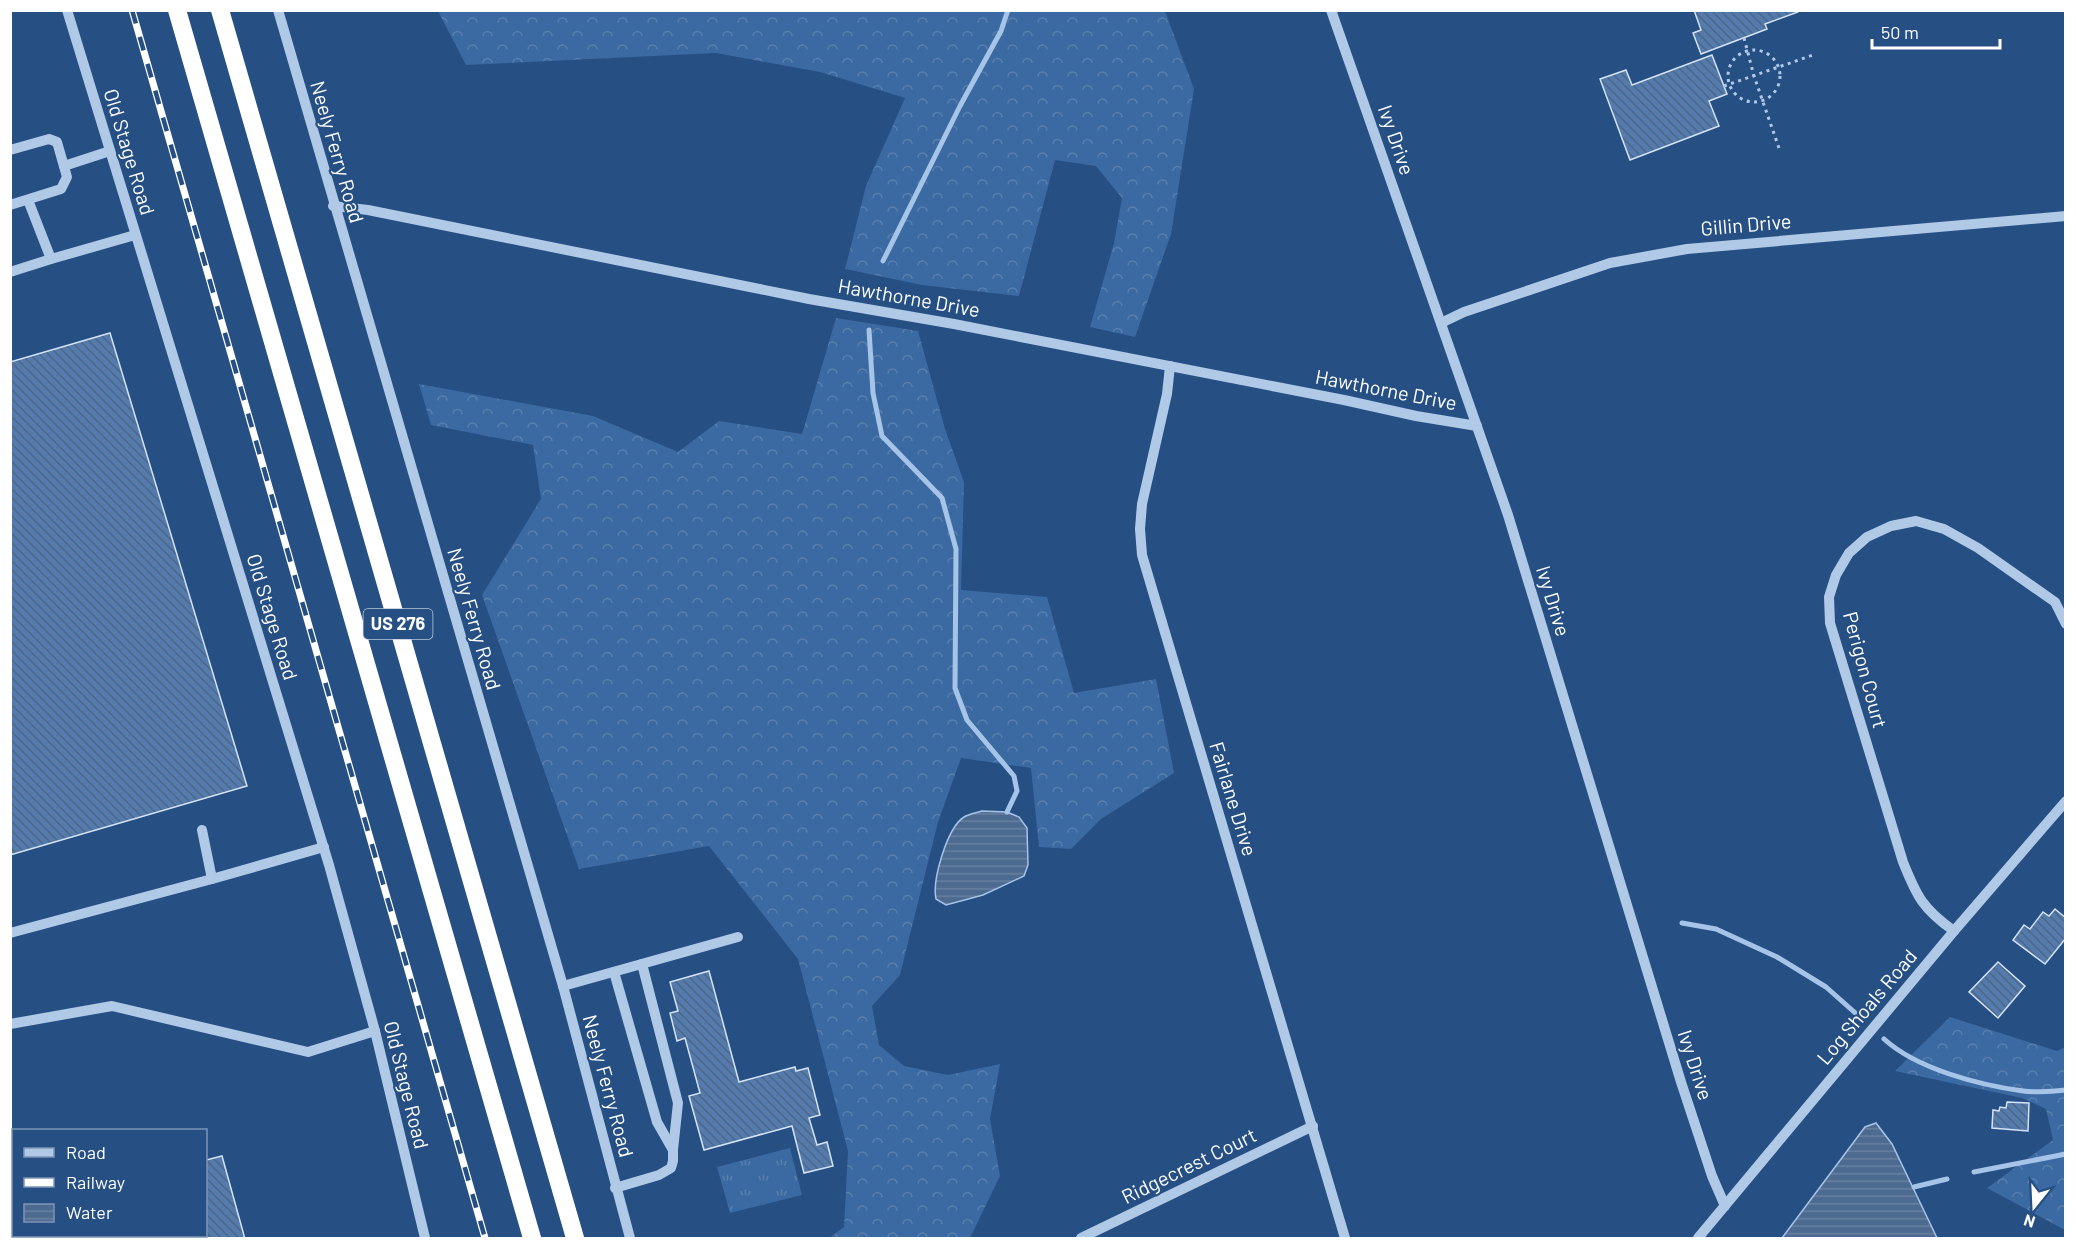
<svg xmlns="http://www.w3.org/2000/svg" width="2076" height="1249" viewBox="0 0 2076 1249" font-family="Barlow,sans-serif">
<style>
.grass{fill:url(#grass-tufts)}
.forest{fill:url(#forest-crowns)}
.water{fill:url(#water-rules);stroke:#a5c4e8;stroke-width:1.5}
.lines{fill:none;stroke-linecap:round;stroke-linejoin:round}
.stream{stroke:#a5c4e8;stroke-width:5}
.building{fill:url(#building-back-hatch);stroke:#d4e3f6;stroke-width:1.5}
.path{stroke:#b0c9e7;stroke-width:3;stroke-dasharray:3 4.5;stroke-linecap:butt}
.minor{stroke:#b0c9e7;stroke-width:10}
.highway{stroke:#fff;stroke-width:18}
.rail-casing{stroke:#fff;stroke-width:7}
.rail{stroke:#264f84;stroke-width:4.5;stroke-dasharray:14;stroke-linecap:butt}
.labels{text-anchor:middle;stroke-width:4.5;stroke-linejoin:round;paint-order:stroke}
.shield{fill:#264f84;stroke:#becada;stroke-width:1.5}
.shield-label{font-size:18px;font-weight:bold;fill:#fff}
.street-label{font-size:20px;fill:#fff;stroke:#264f84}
</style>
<defs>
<pattern id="grass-tufts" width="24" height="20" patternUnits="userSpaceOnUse" patternTransform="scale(1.5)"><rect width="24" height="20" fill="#3b69a1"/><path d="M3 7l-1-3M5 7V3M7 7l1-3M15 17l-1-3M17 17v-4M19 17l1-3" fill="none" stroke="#5880af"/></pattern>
<pattern id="forest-crowns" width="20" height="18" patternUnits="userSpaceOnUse" patternTransform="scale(1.5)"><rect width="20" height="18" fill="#3b69a1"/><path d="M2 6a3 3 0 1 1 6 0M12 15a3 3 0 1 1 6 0" fill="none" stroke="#5880af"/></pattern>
<pattern id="water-rules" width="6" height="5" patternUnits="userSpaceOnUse" patternTransform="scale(1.5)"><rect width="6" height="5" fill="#4d6a90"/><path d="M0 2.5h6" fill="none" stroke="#6880a1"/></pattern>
<pattern id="building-back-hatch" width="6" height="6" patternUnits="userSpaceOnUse" patternTransform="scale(1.5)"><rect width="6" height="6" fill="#537bae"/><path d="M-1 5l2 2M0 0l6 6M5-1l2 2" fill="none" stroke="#506682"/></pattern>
</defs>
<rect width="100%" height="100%" fill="#264f84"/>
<path class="grass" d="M790 1148 802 1195 730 1213 717 1167Z"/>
<g class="forest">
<path d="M824 11 843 12 847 10 1165 11 1194 89 1171 234 1135 337 1090 327 1114 243 1122 198 1096 166 1055 160 1019 296 922 285 845 269 866 186 905 98 820 72 716 53 466 65 438 11Z"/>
<path d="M836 318 918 331 945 429 964 482 961 590 1047 597 1074 693 1156 679 1174 773 1101 819 1071 849 1039 847 1031 768 961 758 938 822 900 975 872 1006 879 1045 904 1066 948 1075 1000 1064 990 1119 1000 1176 970 1238H829L844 1227 848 1151 798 959 709 846 579 869 482 595 541 499 533 445 431 425 419 384 593 416 678 452 719 421 802 434Z"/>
<path d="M1950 1017 2057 1051 2065 1047V1230L1987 1188 2053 1140 2046 1109 2022 1098 1895 1071Z"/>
</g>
<g class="water">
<path d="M982 811 1007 812 1019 817 1027 828 1028 865 1024 876 983 895 946 905 936 899C932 880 947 828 964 817 969 814 976 813 982 811Z"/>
<path d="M1876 1123 1892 1144 1937 1238H1782L1865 1127Z"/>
</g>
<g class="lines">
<g class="stream">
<path d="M883 261 960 106 1001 31 1008 10"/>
<path d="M869 330 873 393 882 436 942 498 956 549 955 688 967 720 1014 776 1017 791 1007 812"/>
<path d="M1682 923 1716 929 1777 957 1826 987 1861 1018"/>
<path d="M1884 1039C1917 1069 1979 1085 2023 1091 2037 1093 2052 1091 2066 1090"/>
<path d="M1974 1172 2066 1154"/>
<path d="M1914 1187 1947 1179"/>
</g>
</g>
<g class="building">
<path d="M1694 10H1798V12L1765 24 1767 29 1701 54 1693 33 1701 30Z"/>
<path d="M1712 55 1727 94 1709 101 1719 126 1630 160 1600 79 1626 70 1632 85Z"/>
<path d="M110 333 247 786 10 855V362Z"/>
<path d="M2055 909 2066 918V938L2045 964 2013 940 2024 925 2030 929 2043 912 2049 916Z"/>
<path d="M1998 962 2025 986 1998 1018 1969 992Z"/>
<path d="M709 971 739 1082 795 1067 796 1071 808 1068 820 1115 809 1118 817 1145 827 1142 833 1166 804 1173 792 1126 704 1150 689 1096 700 1093 685 1038 677 1041 670 1013 678 1011 670 982Z"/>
<path d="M2007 1102 2029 1103 2028 1131 1992 1128 1993 1110 1999 1111 2000 1107 2006 1108Z"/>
<path d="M222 1156 245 1239H206V1160Z"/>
</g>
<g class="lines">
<g class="path">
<path d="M1744 38 1754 76 1780 151"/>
<circle cx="1754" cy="76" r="26"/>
<path d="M1724 86 1813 55"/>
</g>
<g class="minor">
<path d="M67 10 329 865 375 1031 425 1238"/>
<path d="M278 10 563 986 630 1238"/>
<path d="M1331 10 1508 515 1681 1082 1712 1176 1725 1206"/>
<path d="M10 150 49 139 57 142 67 177 61 189 10 205"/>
<path d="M64 166 110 151"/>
<path d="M28 200 51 259 135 235"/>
<path d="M333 206 368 210 809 299 954 324 1344 400 1416 416 1477 426"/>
<path d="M10 272 51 259"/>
<path d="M1441 323 1464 312 1610 263 1687 249 2066 216"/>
<path d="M1170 366 1167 394 1142 504 1140 529 1142 555 1345 1238"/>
<path d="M202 830 212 879 324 847"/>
<path d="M1954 931C1923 909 1917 897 1903 862L1830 623 1829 597 1836 575 1849 553 1867 537 1891 526 1916 521 1944 529 1978 548 2055 602 2066 624"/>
<path d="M10 933 212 879"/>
<path d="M614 972 657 1122 673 1150"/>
<path d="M563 986 738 937"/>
<path d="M10 1024 112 1006 308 1052 375 1031"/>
<path d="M615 1188 659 1175 671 1168 673 1161V1150L678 1103 642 964"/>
<path d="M1081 1238 1313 1126"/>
<path d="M1698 1238 1954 931 2066 801"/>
</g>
<g class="highway">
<path d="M177 10 532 1238"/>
<path d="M220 10 575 1238"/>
</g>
<g class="rail-casing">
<path id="rail" d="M132 10 485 1238"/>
</g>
<use href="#rail" class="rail"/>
</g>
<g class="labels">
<rect class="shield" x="363.5" y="609" width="69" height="30" rx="4.5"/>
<g class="shield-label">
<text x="398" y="630">US 276</text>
</g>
<g class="street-label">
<text transform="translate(1396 140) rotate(71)" y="7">Ivy Drive</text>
<text transform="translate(129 152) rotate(73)" y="7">Old Stage Road</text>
<text transform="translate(337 152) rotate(74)" y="7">Neely Ferry Road</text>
<text transform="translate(1746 225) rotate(-5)" y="7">Gillin Drive</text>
<text transform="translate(909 298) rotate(10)" y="7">Hawthorne Drive</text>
<text transform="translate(1386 390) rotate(11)" y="7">Hawthorne Drive</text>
<text transform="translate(1553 601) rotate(73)" y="7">Ivy Drive</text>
<text transform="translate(272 617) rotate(73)" y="7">Old Stage Road</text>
<text transform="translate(474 619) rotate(74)" y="7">Neely Ferry Road</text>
<text transform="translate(1865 670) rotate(75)" y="7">Perigon Court</text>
<text transform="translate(1233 799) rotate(73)" y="7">Fairlane Drive</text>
<text transform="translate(1867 1007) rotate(-50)" y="7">Log Shoals Road</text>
<text transform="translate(1695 1065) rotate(72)" y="7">Ivy Drive</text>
<text transform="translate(406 1085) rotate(76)" y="7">Old Stage Road</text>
<text transform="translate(608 1086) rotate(75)" y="7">Neely Ferry Road</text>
<text transform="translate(1189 1166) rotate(-26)" y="7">Ridgecrest Court</text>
</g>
</g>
<rect width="2076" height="1249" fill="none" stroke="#ffffff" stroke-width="24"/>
<rect x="12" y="1129" width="195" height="108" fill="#264f84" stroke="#7d95b5" stroke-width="1.5"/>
<rect x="24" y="1148" width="30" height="9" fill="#b0c9e7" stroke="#7d95b5" stroke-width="1.5"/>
<text x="66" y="1159" font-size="18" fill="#ffffff">Road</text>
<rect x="24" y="1178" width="30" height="9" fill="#ffffff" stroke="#7d95b5" stroke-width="1.5"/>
<text x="66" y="1189" font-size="18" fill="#ffffff">Railway</text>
<rect x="24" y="1204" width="30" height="18" fill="url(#water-rules)" stroke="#7d95b5" stroke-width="1.5"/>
<text x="66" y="1219" font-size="18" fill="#ffffff">Water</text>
<g transform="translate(2034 1207) rotate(198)" stroke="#264f84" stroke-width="4.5" paint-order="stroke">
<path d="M0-4.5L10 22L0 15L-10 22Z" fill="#ffffff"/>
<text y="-9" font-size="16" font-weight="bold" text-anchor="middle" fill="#ffffff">N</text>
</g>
<path d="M1872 39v9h128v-9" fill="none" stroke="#ffffff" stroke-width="3"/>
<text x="1881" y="39" font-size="18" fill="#ffffff" stroke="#264f84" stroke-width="4.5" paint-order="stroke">50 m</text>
</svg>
